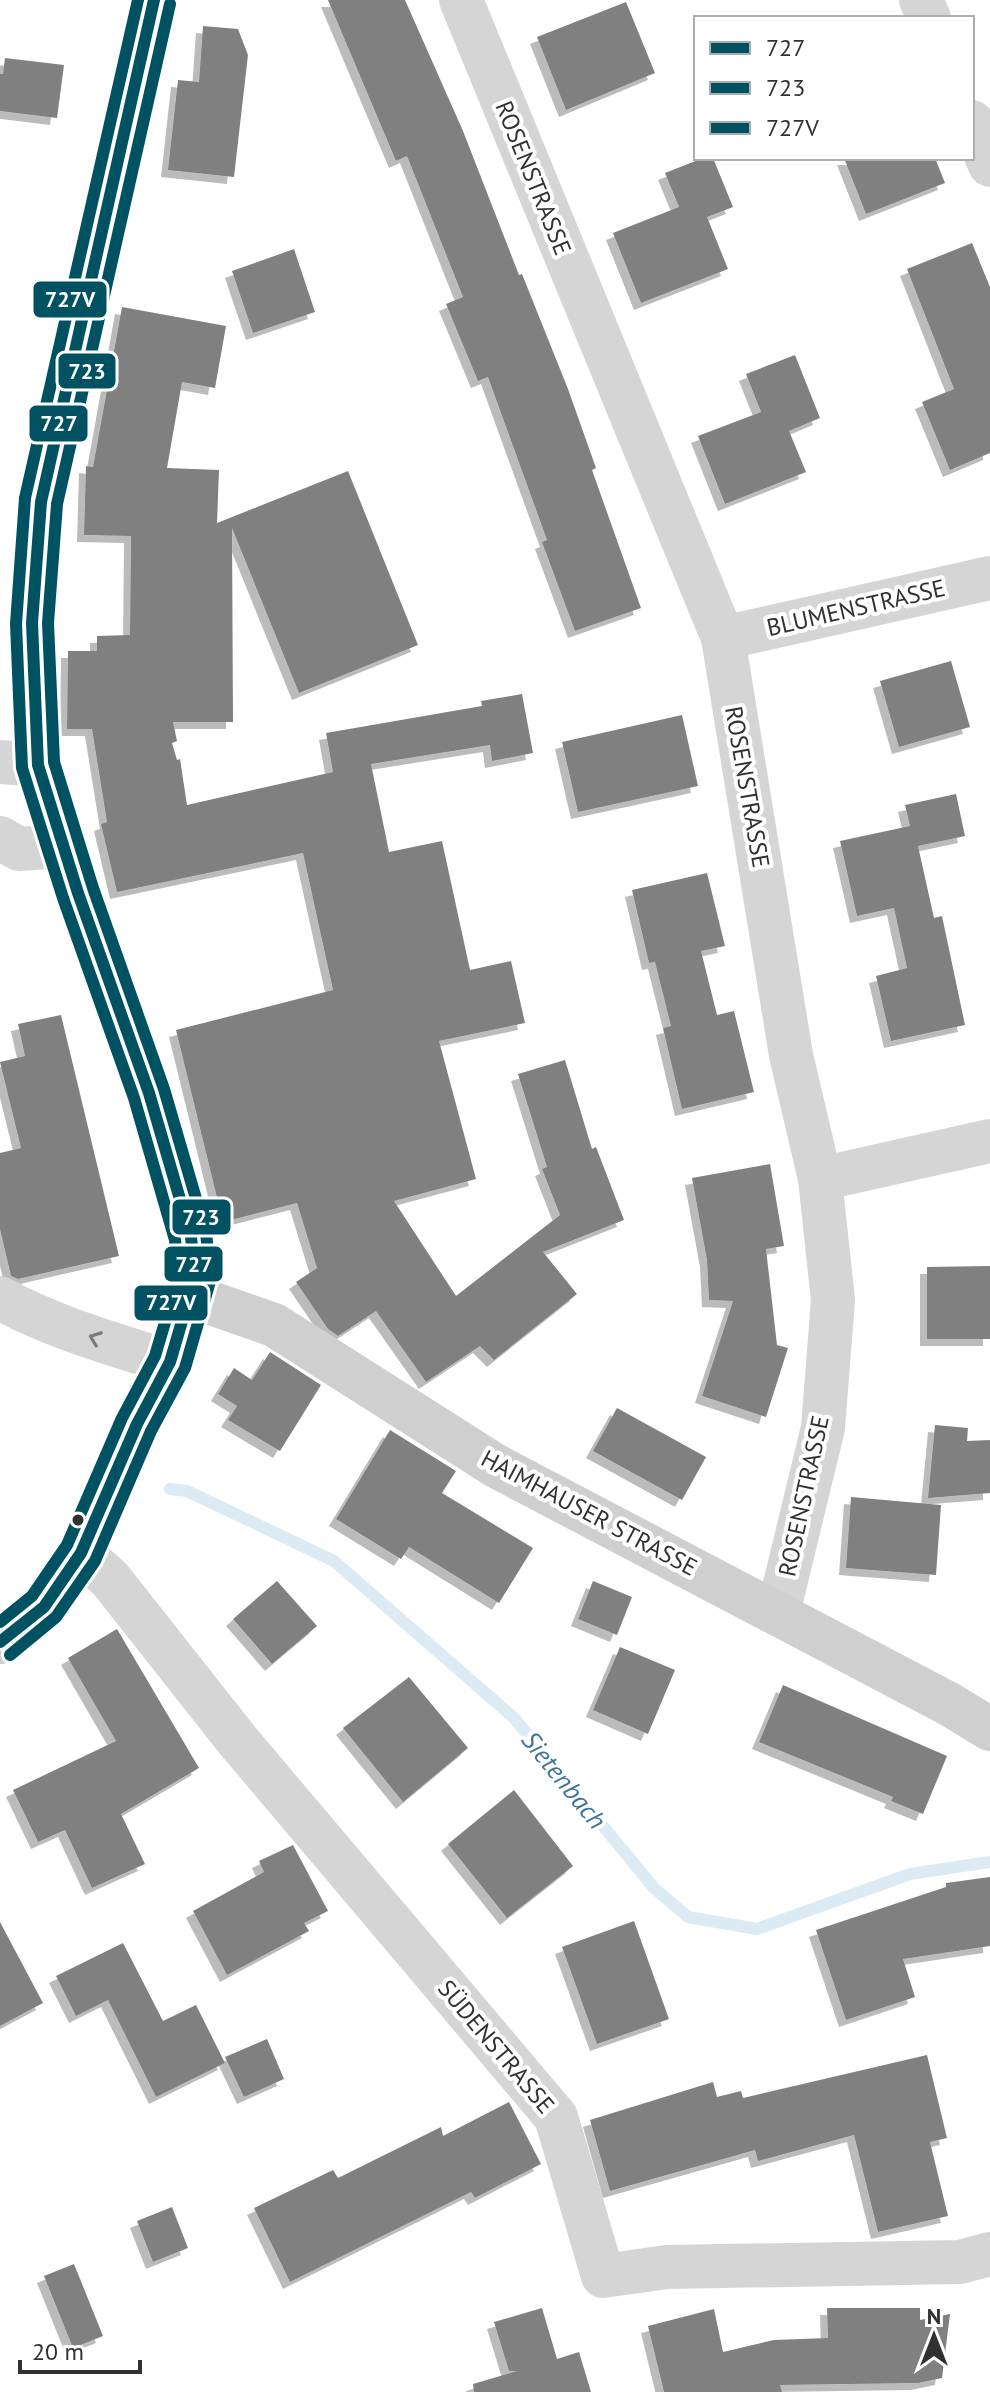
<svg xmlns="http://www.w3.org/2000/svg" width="990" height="2392" viewBox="0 0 990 2392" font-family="'PT Sans',sans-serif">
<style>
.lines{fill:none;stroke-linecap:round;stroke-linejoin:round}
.stream{stroke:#dbeaf3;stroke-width:12}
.building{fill:#808080;filter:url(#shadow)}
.minor{stroke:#d5d5d5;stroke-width:44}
.tertiary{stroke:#d5d5d5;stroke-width:44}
.secondary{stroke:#cfcfcf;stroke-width:44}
.bus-1-casing{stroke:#fff;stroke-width:18}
.bus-2-casing{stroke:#fff;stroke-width:18}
.bus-3-casing{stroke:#fff;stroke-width:18}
.bus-1{stroke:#005262;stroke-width:12}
.bus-2{stroke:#005262;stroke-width:12}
.bus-3{stroke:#005262;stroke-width:12}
.oneway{stroke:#7b7b7b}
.bus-dot{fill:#313131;stroke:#fff;stroke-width:3}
.labels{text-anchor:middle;stroke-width:8;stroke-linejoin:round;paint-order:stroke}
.street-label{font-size:24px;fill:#313131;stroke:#fff}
.water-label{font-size:26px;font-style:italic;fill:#3b7597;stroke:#fff}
.line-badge{stroke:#fff;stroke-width:3}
.badge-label{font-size:22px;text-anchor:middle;font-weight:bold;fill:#fff}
</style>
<defs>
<filter id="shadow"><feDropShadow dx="-7" dy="7" stdDeviation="0" flood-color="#0004"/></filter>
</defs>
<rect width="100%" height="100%" fill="#fff"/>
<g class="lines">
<path class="stream" d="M170 1489 187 1491 334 1561 514 1718 654 1888 688 1917 757 1929 910 1874 990 1862"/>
</g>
<g class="building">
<path d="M328 0H405L463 131 519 275 522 274 568 389 596 468 592 470 641 608 575 631 542 542 547 540 488 377 478 381 446 304 463 297 407 156 396 161Z"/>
<path d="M626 2 655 73 566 110 537 37Z"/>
<path d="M203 26 238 29 248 55 234 177 168 170 178 80 199 82Z"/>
<path d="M5 58 64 65 57 118 0 111V74H3Z"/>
<path d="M703 158H713L733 207 707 217 728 269 641 303 613 233 679 207 665 173Z"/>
<path d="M844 158H935L945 183 866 214Z"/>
<path d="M972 243 990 287V453L950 470 922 402 954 389 907 269Z"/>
<path d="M294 249 315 312 253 333 232 271Z"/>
<path d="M122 307 226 326 215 388 182 382 167 468 219 470 217 523 348 471 418 645 299 693 232 528 233 722H173L177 741 172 743 177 760 180 759 187 805 333 772 326 733 482 706 481 701 522 694 533 753 492 761 490 745 371 764 389 852 442 841 470 970 511 961 525 1023 439 1041 476 1179 394 1201 456 1296 560 1215 542 1169 547 1167 518 1074 565 1060 592 1149 596 1147 624 1220 543 1252 577 1294 494 1360 480 1346 426 1382 376 1311 338 1336 328 1329 296 1282 317 1268 297 1203 223 1222 176 1030 333 990 303 853 117 892 101 824 107 822 92 729H67L68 651H97V636L130 635 131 536 84 535 86 466 93 467Z"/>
<path d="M795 355 820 418 789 431 806 472 725 504 698 436 761 412 746 374Z"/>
<path d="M951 661 970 727 899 747 880 681Z"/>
<path d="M682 715 698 786 578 812 562 742Z"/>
<path d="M956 794 965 836 918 846 934 918 942 916 965 1025 891 1041 876 976 907 968 894 908 857 916 840 841 910 826 905 805Z"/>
<path d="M707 873 725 946 701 951 717 1015 734 1011 754 1092 682 1109 663 1028 671 1026 655 962 649 963 632 890Z"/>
<path d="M61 1015 119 1256 18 1279 11 1276 0 1229V1153L21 1148 0 1062 25 1056 18 1024Z"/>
<path d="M770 1164 784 1246 766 1249 777 1345 788 1348 766 1417 702 1396 733 1301 709 1300 707 1260 692 1178Z"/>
<path d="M990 1266V1339H927V1267Z"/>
<path d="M270 1352 321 1385 280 1451 228 1420 237 1406 218 1394 234 1368 252 1380Z"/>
<path d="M617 1408 706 1457 682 1500 593 1451Z"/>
<path d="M935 1425 968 1428 967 1441 990 1440V1493L928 1498Z"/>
<path d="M390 1430 456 1471 442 1493 533 1548 499 1603 409 1547 401 1559 336 1519Z"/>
<path d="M851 1497 941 1505 936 1575 846 1568Z"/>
<path d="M277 1581 317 1626 272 1664 233 1619Z"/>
<path d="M593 1581 632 1597 617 1635 578 1619Z"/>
<path d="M117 1629 199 1768 121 1814 145 1864 92 1888 65 1830 38 1842 13 1790 116 1741 68 1658Z"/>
<path d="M620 1647 675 1670 648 1734 593 1710Z"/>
<path d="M409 1677 468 1748 403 1802 343 1728Z"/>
<path d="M783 1685 947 1756 923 1814 891 1801 893 1797 759 1742Z"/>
<path d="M514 1790 573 1866 507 1918 448 1844Z"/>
<path d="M293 1845 328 1911 304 1923 309 1931 227 1975 193 1911 264 1872 259 1861Z"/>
<path d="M990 1877V1946L903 1959 915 1997 846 2020 816 1930 946 1887V1883Z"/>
<path d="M634 1921 669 2019 597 2044 562 1947Z"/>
<path d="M0 1922 43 2003 0 2026Z"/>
<path d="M123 1943 163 2021 196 2005 225 2063 156 2097 108 2000 76 2016 56 1976Z"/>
<path d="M267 2039 284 2079 244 2097 225 2057Z"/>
<path d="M927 2055 947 2138 930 2142 948 2216 878 2232 854 2135 758 2161 755 2150 610 2191 590 2120 713 2082 717 2097 741 2091 743 2098Z"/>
<path d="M509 2102 541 2164 475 2198 471 2192 290 2282 254 2208 333 2170 338 2178 441 2127 443 2136Z"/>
<path d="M172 2207 188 2248 153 2262 137 2221Z"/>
<path d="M74 2264 103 2336 73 2348 44 2276Z"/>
<path d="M542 2308 557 2359 579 2352 591 2392H474L473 2384 517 2371H509L494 2322Z"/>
<path d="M827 2308H920V2320L950 2314 942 2378 918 2383 780 2385 782 2392H664L648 2326 714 2309 723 2352 774 2340 828 2338Z"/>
</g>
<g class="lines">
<g class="minor">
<path d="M461 0 723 638 791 1055 820 1179 833 1300 823 1428 778 1613"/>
<path d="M921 0 929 18"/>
<path d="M972 122 990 165"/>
<path d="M723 638 990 578"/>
<path d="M0 762 38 765"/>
<path d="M0 838 19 849 63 846"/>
<path d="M820 1179 990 1141"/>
<path d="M0 1298C52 1327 113 1344 170 1362"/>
<path d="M81 1553 110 1579 238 1741 556 2117 603 2276 667 2267 960 2262 990 2254"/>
</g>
<path class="tertiary" d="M154 0 41 502 32 623 38 765 78 893 149 1093 191 1237 195 1277 191 1296"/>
<path class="secondary" d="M0 1642 44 1607 81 1553 137 1424 170 1362 191 1296 274 1325 496 1466 949 1704 990 1729"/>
<g class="bus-1-casing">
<path id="bus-1" d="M0 1642 44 1607 81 1553 137 1424 170 1362 195 1277 191 1237 149 1093 78 893 38 765 32 623 41 502 154 0"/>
</g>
<g class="bus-2-casing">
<path id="bus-2" d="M10 1655 56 1617 95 1561 151 1431 185 1368 211 1278 206 1233 164 1089 93 888 54 762 48 623 57 504 170 4"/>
</g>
<g class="bus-3-casing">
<path id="bus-3" d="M0 1622 32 1596 67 1545 122 1418 155 1356 179 1275 175 1240 134 1098 63 898 22 768 16 624 25 498 138 0"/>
</g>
<use href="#bus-1" class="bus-1"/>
<use href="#bus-2" class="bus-2"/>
<use href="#bus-3" class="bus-3"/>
</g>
<defs><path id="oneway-chevron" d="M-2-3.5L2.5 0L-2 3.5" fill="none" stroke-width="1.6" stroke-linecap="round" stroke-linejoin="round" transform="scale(2)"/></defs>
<use class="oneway" href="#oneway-chevron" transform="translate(95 1338) rotate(-159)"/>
<circle class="bus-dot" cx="78" cy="1520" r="7"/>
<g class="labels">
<g class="street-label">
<text transform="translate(533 178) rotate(68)" y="8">ROSENSTRASSE</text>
<text transform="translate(856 608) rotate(-13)" y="8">BLUMENSTRASSE</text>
<text transform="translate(747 787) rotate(80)" y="8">ROSENSTRASSE</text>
<text transform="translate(804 1496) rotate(-78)" y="8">ROSENSTRASSE</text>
<text transform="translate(589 1513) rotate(28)" y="8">HAIMHAUSER STRASSE</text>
<text transform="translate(496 2047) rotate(50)" y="8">SÜDENSTRASSE</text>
</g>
<g class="water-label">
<text transform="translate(564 1780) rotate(51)" y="9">Sietenbach</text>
</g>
</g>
<g class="line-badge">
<rect x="32" y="280" width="76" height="39" rx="8" fill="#005262"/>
<rect x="57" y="352" width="60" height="38" rx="8" fill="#005262"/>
<rect x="28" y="404" width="61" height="39" rx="8" fill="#005262"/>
<rect x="171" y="1198" width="61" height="38" rx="8" fill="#005262"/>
<rect x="163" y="1245" width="61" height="38" rx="8" fill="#005262"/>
<rect x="133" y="1284" width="76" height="38" rx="8" fill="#005262"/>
</g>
<g class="badge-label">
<text x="70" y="307">727V</text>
<text x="87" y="379">723</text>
<text x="59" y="431">727</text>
<text x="201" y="1225">723</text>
<text x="194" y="1272">727</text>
<text x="171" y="1310">727V</text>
</g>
<rect x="694" y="16" width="280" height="144" fill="#ffffff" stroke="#adadad" stroke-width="2"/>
<rect x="710" y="42" width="40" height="12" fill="#005262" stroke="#adadad" stroke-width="2"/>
<text x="766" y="56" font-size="24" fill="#313131">727</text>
<rect x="710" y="82" width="40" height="12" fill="#005262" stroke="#adadad" stroke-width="2"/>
<text x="766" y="96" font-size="24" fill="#313131">723</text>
<rect x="710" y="122" width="40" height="12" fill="#005262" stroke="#adadad" stroke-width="2"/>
<text x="766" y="136" font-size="24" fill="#313131">727V</text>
<g transform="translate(934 2336)" stroke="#ffffff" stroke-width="6" paint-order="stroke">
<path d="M0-6L14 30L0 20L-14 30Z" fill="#313131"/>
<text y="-12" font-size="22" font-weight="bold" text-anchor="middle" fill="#313131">N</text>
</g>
<path d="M20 2360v12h120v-12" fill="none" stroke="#313131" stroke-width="4"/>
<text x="32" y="2360" font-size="24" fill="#313131" stroke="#ffffff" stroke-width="6" paint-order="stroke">20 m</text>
</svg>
